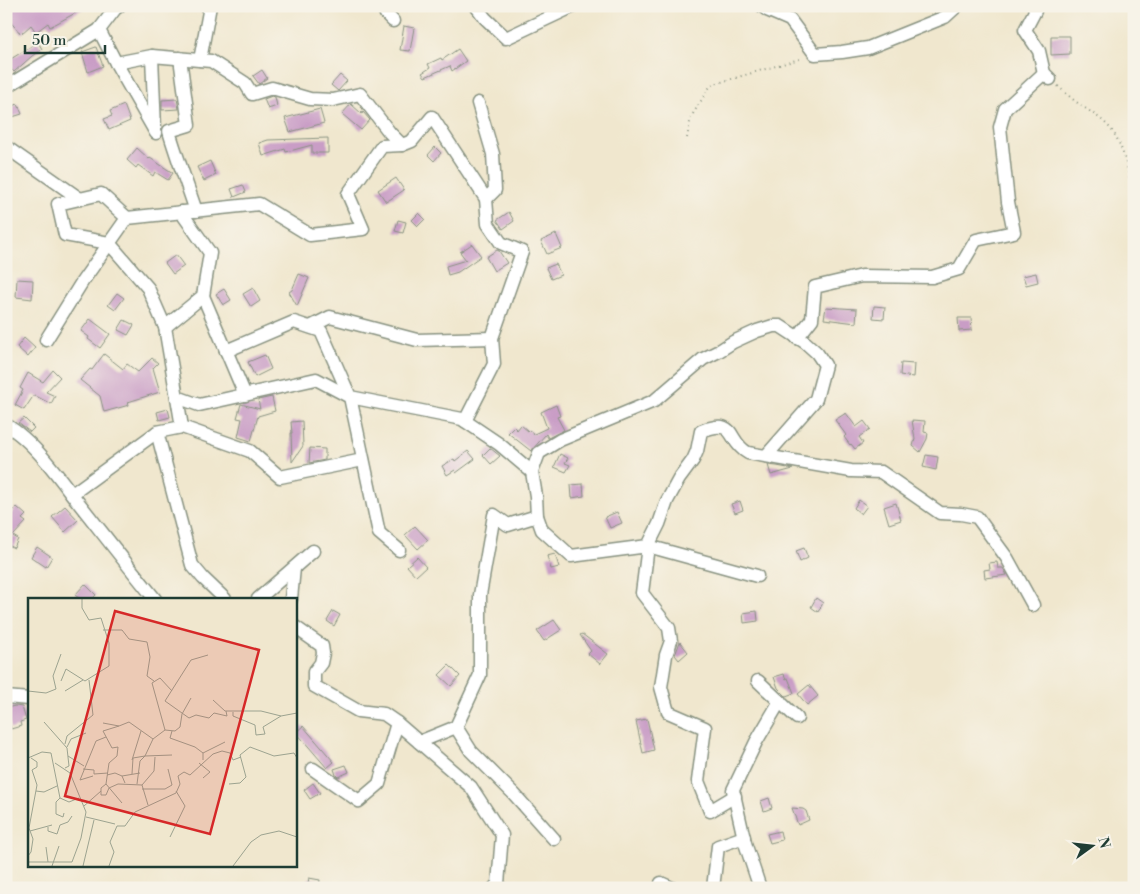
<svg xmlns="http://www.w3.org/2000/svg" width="1140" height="894" viewBox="0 0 1140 894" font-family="'Libre Bodoni',serif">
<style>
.building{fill:#c99dc6}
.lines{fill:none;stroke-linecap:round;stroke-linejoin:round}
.minor-casing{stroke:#889281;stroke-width:15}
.path{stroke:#889281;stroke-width:2;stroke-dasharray:1 4;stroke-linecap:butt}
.minor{stroke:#fff;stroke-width:12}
.inset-road{fill:none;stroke:#9ca390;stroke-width:1}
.view{fill:#d62828;fill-opacity:0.15;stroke:#d62828;stroke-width:2.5}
.inset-edge{fill:none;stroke:#1f3d34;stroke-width:2.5}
</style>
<rect width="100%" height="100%" fill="#f7f3e8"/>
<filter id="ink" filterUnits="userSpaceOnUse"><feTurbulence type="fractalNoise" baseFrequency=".02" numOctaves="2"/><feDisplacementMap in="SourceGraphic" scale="10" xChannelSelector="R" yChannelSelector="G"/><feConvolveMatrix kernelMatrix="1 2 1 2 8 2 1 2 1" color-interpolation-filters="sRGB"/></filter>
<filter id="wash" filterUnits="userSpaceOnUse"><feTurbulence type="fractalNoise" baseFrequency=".0096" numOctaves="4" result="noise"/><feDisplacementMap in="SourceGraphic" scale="20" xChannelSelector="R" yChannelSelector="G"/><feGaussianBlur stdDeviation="1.12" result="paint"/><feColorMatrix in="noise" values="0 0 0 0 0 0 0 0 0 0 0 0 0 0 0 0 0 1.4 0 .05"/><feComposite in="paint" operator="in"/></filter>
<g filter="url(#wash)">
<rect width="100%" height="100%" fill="#f0e7ce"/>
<g id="blocks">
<g class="building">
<path d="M6 6H88L50 27 48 23 36 32 31 25 21 34 6 17Z"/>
<path d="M404 26 414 28 410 51 400 50Z"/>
<path d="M1051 36H1070V54L1051 55Z"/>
<path d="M38 42 42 49 32 56 14 72 6 64V62Z"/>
<path d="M96 47 103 66 88 72 82 52Z"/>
<path d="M458 49 466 61 452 71 450 66 425 77 422 73 430 68 428 64 441 58 442 60Z"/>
<path d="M262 70 267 78 259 84 253 76Z"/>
<path d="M340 75 347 81 338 91 331 85Z"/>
<path d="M272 96 275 97 277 106 268 109 264 99Z"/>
<path d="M177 99 179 109 162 110V100Z"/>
<path d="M18 104 22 114 6 119V108Z"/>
<path d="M351 104 362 114 363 112 370 120 361 130 342 114Z"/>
<path d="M124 105 130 121 109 130 104 119 112 116 110 111Z"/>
<path d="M320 109 324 123 290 132 285 118Z"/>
<path d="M328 138V153H312V145L286 152 285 149 263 156 259 143 268 140Z"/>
<path d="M435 147 441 153 434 161 428 155Z"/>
<path d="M137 148 149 159 150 158 173 173 168 180 155 172 153 176 138 165 136 168 127 160Z"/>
<path d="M210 161 216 175 204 181 197 167Z"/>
<path d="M396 178 404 190 386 202 378 190Z"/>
<path d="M243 185 246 192 234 197 231 189Z"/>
<path d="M509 212 514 221 503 229 497 220Z"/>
<path d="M419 213 425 219 418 226 412 220Z"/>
<path d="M398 220 406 222 403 233 395 231Z"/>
<path d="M556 234 562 248 547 254 541 241Z"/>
<path d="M472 244 481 256 458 272 448 275 446 266 466 260 460 252Z"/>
<path d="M497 250 499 251 507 263 494 271 486 257Z"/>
<path d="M176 255 184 266 173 274 165 263Z"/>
<path d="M556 264 561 275 551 279 546 268Z"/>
<path d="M1036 273 1038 282 1026 285 1023 276Z"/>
<path d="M299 274 309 278 297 306 289 292 292 290Z"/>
<path d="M17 279 33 280 32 299 16 297Z"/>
<path d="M253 288 260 301 251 307 243 294Z"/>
<path d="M224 289 231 300 223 305 216 294Z"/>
<path d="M117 293 124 298 115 310 108 305Z"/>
<path d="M874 306 885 307 884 319 873 318Z"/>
<path d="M826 307 857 309 856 323 824 319Z"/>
<path d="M958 318H971L972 330 959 331Z"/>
<path d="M90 319 110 334 100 348 88 339 89 337 81 331Z"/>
<path d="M124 320 134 325 128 335 118 330Z"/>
<path d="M24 338 35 348 28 357 17 347Z"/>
<path d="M104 354 123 369 127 364 138 372 152 358 158 363 153 368 160 392 128 402 129 405 104 412 100 396 80 380 90 369 92 370Z"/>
<path d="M265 355 271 369 255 377 248 362Z"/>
<path d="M901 363 914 364 913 377 900 375Z"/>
<path d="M53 370 60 377 46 392 55 396 51 404 34 395 24 410 15 405 23 390 20 388 28 373 43 382Z"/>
<path d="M272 397 275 411 258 416 251 441 238 437 242 419 237 418 241 404 260 409 258 400Z"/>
<path d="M556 405 560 416 557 417 564 430 548 438 546 434 531 451 508 433 514 427 517 430 521 425 528 431 529 430 534 434 547 428 541 412Z"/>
<path d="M168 409 170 417 159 420 157 412Z"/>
<path d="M846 413 856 427 864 421 870 429 859 437 863 443 855 449 851 444 850 445 844 437 846 435 835 420Z"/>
<path d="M24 418 34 428 30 432 18 423Z"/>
<path d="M912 420 925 421 924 432 928 433 927 439 920 452 913 446 915 439Z"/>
<path d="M302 421 303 446 292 462 291 433H292L291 422Z"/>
<path d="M310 448 325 449V460L309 463Z"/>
<path d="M490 448 500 456 491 464 483 455Z"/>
<path d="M468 451 475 459 456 473 455 470 447 475 442 466 454 459 455 461Z"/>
<path d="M560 454 568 458 565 463 570 465 566 472 554 467Z"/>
<path d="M926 455 938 457 936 470 923 467Z"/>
<path d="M768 465 777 466 793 469 771 475Z"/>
<path d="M583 484 584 496 572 498 571 485Z"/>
<path d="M859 500 867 506 861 514 854 508Z"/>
<path d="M740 501 743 510 735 513 731 504Z"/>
<path d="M896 503 901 520 889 524 884 507Z"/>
<path d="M65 506 78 520 65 532 52 517Z"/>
<path d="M17 507 26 515 22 519 26 522 13 536 18 539 14 548 6 544V518Z"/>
<path d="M617 512 622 523 610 528 605 517Z"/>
<path d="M415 526 428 540 418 549 405 535Z"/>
<path d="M37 547 52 557 46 567 31 557Z"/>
<path d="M804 548 808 558 800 562 796 551Z"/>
<path d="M555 554 559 567 551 569 547 556Z"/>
<path d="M417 557 426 567 416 576 407 566Z"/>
<path d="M997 562 998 568H1003L1007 575 985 578 984 570 990 569 989 563Z"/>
<path d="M85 584 96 595 92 599H80L75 595Z"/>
<path d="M816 598 823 603 818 612 811 607Z"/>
<path d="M333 611 340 615 334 626 327 621Z"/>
<path d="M757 611 758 621 744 623 743 613Z"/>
<path d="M554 620 561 630 544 641 537 631Z"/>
<path d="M582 634 608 654 600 664 588 654 591 651 580 635Z"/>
<path d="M680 642 688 652 679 660 675 655Z"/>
<path d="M449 665 460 676 451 686 439 675Z"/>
<path d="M784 674 786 679 788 678 794 693 786 696 778 688 774 677Z"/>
<path d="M809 685 818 696 807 705 798 694Z"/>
<path d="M15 706 22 707 26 720 20 722 21 726 11 729 6 713V708Z"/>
<path d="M647 719 654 750 643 753 636 721Z"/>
<path d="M303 726 334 762 327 768 296 732Z"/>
<path d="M346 765 349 772 338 777 336 775 334 769Z"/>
<path d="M313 783 320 793 310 799 304 790Z"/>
<path d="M769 798 772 808 764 811 761 801Z"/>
<path d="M792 808 803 809 806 811 809 820 798 825Z"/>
<path d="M780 831 782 840 770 843 767 834Z"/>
<path d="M309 878 320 880 319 888H307Z"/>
</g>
</g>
</g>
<g filter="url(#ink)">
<use href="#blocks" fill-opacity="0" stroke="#889281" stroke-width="1"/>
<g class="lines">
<g class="minor-casing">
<g id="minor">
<path d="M383 6 386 14 393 21"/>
<path d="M476 6 485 18 506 38 574 6"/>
<path d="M762 6 767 10 790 20 815 54 842 52 868 48 945 17 957 6"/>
<path d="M1034 6 1035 11 1025 30 1039 51 1044 73 1050 79"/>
<path d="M99 30 116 63"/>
<path d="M152 56 155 129"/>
<path d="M180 58 189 125 169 131C177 158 187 184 196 211"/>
<path d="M200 60 210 6"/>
<path d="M6 87 99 30 115 9 119 6"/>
<path d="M156 133 116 63 152 56 211 61 245 83 252 94 272 88 310 99 333 100 360 94 390 133 402 145"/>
<path d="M6 147 80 199"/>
<path d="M127 218 101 194 58 204 65 235 109 243 148 288 165 327 182 427"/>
<path d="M203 296 245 395"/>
<path d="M165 327 203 296 210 253 181 212"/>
<path d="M310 327 330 317 417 340 492 338"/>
<path d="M797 338 812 319 815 287 862 276 932 277 959 269 976 240 1014 232 1008 202 1000 127 1005 109 1044 73"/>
<path d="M46 340 82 282 127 218 259 204 310 235 363 229 348 194 382 146 402 145 412 141 432 117 486 199 495 190 493 154 478 103"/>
<path d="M226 351 294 322 321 331 350 397 462 419 499 444 532 472 536 496 537 516 542 530 571 556 648 546 757 576"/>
<path d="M177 397 199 405 316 379 350 397 379 533 399 550"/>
<path d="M465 421 494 364 492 338 522 252 501 243 488 224 486 199"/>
<path d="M6 425C31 439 57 474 74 497 101 531 128 566 155 599"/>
<path d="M157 432 192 565 203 578 225 599"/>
<path d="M532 472 539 453 560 440 654 401 703 359 719 351 733 342 757 331 773 326H780L806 343 817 353 825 365 816 399 766 456"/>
<path d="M72 494 157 432 182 427 250 451 280 477 363 460"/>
<path d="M258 599 313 551"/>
<path d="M291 599 294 568"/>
<path d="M295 627 322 646 323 653 321 663 314 672V686L358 711 384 714 397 723 471 787 502 835 498 884 494 888"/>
<path d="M758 681 797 718"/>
<path d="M6 697 29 699"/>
<path d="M456 727 471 751 514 794 554 839"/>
<path d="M419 742 456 727 480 675V595L494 515 508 525 537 516"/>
<path d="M313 769 359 801 379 784 397 723"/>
<path d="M735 796 710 811 698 781 705 728 668 712 661 687 666 655 671 641 669 628 642 593 648 546 659 524 667 501 679 479 693 460 697 451 701 431C738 417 726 441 748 453L851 471 881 472 940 513 961 514 977 517 1007 558 1033 605"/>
<path d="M661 883 672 888"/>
<path d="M713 888 718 846 744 837"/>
<path d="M760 888 745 843 733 790 756 742 780 701"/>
</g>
</g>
<g class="path">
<path d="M1058 86C1063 91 1069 96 1075 101 1092 114 1110 121 1119 143 1126 158 1128 175 1134 191"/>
<path d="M687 138 691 117 711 85 803 58"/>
</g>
<use href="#minor" class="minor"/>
</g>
</g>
<g transform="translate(28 598)">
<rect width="269" height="269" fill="#f0e7ce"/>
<path class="inset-road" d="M75 32H94M94 32 101 41 119 44 122 59 119 78 126 83M180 57 163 62 137 103 161 120 168 117 181 120 186 115 199 118 198 113M33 83 38 71 57 83 81 68V45L73 20 61 22 54 10V1M0 93 18 95 28 91 25 78 33 56M37 93 55 82M185 102 197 113H233L253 118 269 115M205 114V118L227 127 228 137 237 136 235 129 253 118M16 124 39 150 41 168 37 170M75 125 91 128 75 133 84 150 90 149 89 158 81 165 78 186 94 205M91 128 101 124 125 141M137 132 124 85 132 80 144 93M144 133 142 140 167 149 175 155V162M37 146 39 138 65 117 61 82M39 149 43 141 58 135M175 155 197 144M40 158 56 168M0 160 14 154 23 155 32 200M104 162 113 133M171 165 182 174 175 180M55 171 66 172V176L80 175M104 176 105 160 117 158 125 141 137 132 147 133 152 129 154 116 163 100M79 177 87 175 94 178 97 185M65 178 52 182 68 143 78 139M94 178 112 175M78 186 73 190V197H78L81 190 90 186 114 187M109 186 112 163 117 158 144 157M201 186 212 185 218 179 212 157 222 149 246 158 266 155 269 160M114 191H137L144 187 140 171M8 193 16 194 29 188M32 200 28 204V216L35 219 36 215M32 200 41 204 51 200M120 207 114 187 126 173 127 159M56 208 73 193M58 219 87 226M20 229V233L29 236 32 227 40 224 44 218M2 233 24 227M142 239 157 208 148 193M18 249 20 264M0 258 3 254 5 241 1 230 9 187 4 172 9 169V164L3 160M0 264H44L53 240 58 214 42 175 27 165M24 268 31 248M55 268 66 222M81 268 86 254 82 244 89 228H97L107 214 148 195 152 186 150 178 156 174 162 177 185 156 194 153 202 155 205 162 213 159M205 268 223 244 233 237 251 233 269 239"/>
<path class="view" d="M87 13 231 52 182 236 37 198Z"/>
<rect width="269" height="269" class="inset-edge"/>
</g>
<rect width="1140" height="894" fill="none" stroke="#f7f3e8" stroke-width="25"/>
<g transform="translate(1092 846) rotate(75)" stroke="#f7f3e8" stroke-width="4" paint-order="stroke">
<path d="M0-4L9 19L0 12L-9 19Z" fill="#1f3d34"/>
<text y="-8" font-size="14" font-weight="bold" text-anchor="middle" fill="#1f3d34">N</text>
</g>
<path d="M25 45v8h80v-8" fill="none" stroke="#1f3d34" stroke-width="2.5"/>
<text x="32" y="45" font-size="15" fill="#1f3d34" stroke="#f7f3e8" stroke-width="4" paint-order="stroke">50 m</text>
</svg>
